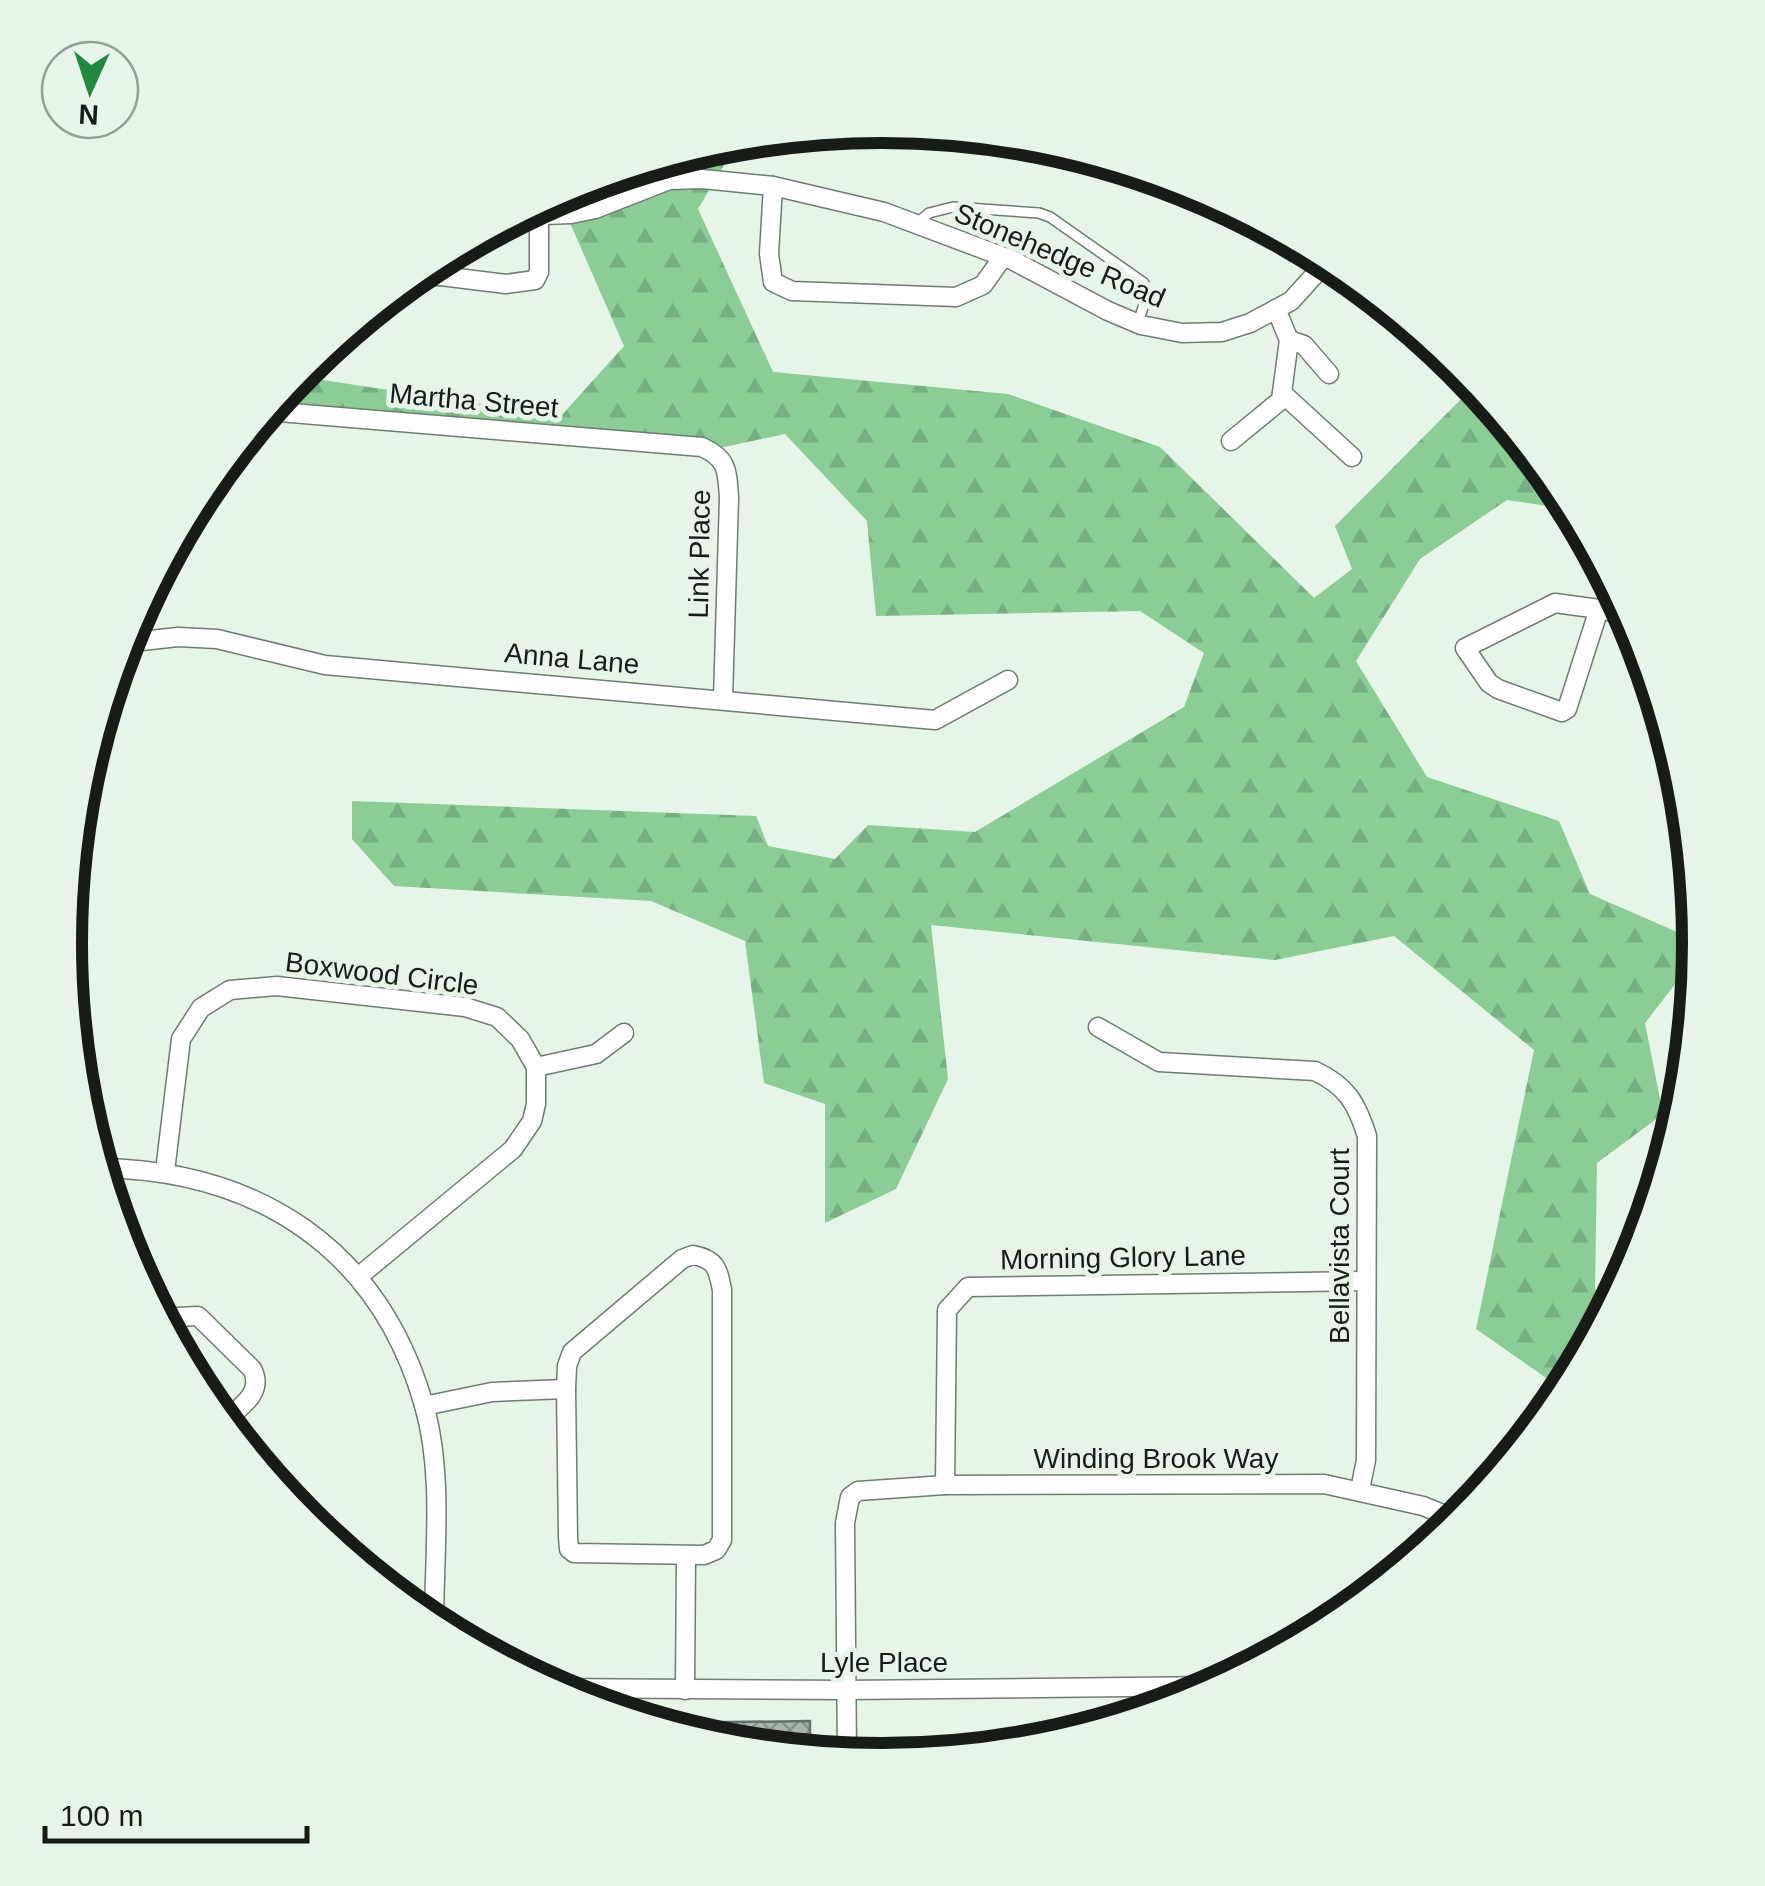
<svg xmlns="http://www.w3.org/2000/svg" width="1765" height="1886" viewBox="0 0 1765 1886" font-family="Arial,sans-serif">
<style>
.forest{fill:url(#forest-firs)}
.building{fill:url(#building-cross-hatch);stroke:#647165;stroke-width:2.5}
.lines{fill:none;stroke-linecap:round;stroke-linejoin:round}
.service-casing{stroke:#6f7c71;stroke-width:12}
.minor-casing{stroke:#6f7c71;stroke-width:21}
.service{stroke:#fff;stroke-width:9}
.minor{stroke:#fff;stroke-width:18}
.labels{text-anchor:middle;stroke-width:10;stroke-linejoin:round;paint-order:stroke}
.street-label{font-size:28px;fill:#171c17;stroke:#e6f5e8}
.rim{fill:none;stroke:#171c17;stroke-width:12}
</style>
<defs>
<pattern id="forest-firs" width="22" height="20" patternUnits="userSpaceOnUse" patternTransform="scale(2.5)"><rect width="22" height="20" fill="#8acd95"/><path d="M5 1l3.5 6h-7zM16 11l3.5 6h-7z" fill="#76af80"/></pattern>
<pattern id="building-cross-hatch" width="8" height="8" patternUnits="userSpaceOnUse" patternTransform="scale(2.5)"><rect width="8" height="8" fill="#a9b7aa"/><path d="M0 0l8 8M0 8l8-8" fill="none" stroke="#899489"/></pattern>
</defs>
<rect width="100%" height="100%" fill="#e6f5e8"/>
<g class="forest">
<path d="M739 140 698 209 773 372 1008 394 1160 447 1314 598 1352 569 1335 526 1476 384 1563 489 1574 510 1507 500 1420 559 1356 661 1427 777 1559 821 1590 894 1700 942 1696 981 1676 983 1645 1023 1663 1114 1597 1163 1595 1289 1613 1303 1565 1391 1476 1329 1534 1050 1394 936 1275 960 931 925 948 1079 896 1189 825 1223V1104L764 1083 745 941 651 901 394 886 352 839V801L756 816 768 846 835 859 868 825 975 832 1184 707 1204 653 1140 611 876 616 867 521 785 434 691 454 267 410 296 376 561 416 624 346 563 207 553 197 570 188 724 141Z"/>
<path d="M1172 181 1196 188 1271 228 1256 236Z"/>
</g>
<path class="building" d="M810 1721V1744L722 1745 662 1726V1723Z"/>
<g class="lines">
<g class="service-casing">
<path id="service" d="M916 224 929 213 953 207 1039 213 1050 217 1144 283 1145 301 1138 323"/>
</g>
<g class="minor-casing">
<g id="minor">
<path d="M644 165 651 185"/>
<path d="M773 186 769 254 773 282 792 291 956 297 983 285 1003 257"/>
<path d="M517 216 571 214 595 209 669 180 702 179 773 186 884 212 1012 260 1108 311 1141 325 1182 333 1222 332 1250 323 1291 301 1329 259"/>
<path d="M441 276 506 284 535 280 539 272V216"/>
<path d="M412 277 441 276 439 258"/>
<path d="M1276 309 1289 340 1304 345 1329 374"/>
<path d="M1282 393 1352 457"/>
<path d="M267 411 702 447C728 459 727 470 729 498L723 699"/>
<path d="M1231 441 1281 400 1289 340"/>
<path d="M1555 603 1599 609 1567 709 1562 712 1498 689 1489 683 1465 648Z"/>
<path d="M1599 609 1630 616"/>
<path d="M123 643 178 637 217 639 325 665 935 720 1008 680"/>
<path d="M1686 803C1677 819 1682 835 1691 850"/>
<path d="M1098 1027 1159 1062 1315 1071C1347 1086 1357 1104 1367 1136L1366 1460 1360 1490"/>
<path d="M536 1067 596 1054 624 1033"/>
<path d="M101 1168C259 1171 379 1249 424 1405 444 1475 434 1554 434 1625"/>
<path d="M165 1171 181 1039 201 1008 230 990 277 986 465 1007 497 1017 520 1039 536 1067V1104L532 1121 513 1149 358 1277"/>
<path d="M693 1255C716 1259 718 1269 722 1290V1540L716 1550 704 1555 574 1553 569 1549 568 1537 566 1389 567 1366 572 1352 682 1259Z"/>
<path d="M169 1334 171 1326 178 1317 198 1316 252 1369C265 1393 239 1408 223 1422"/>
<path d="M424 1406 492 1392 566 1389"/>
<path d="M945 1485 947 1310 968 1287 1366 1281"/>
<path d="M551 1688 847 1690 1218 1686"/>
<path d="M685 1690 686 1556"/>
<path d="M847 1757 845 1523 850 1497 858 1491 945 1485 1324 1484 1423 1506 1460 1521"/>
</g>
</g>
<use href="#service" class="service"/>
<use href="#minor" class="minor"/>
</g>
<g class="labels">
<g class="street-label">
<text transform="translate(1060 255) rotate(23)" y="10">Stonehedge Road</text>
<text transform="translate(474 400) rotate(5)" y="10">Martha Street</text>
<text transform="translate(699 554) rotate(-89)" y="10">Link Place</text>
<text transform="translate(572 658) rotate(5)" y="10">Anna Lane</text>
<text transform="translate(382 973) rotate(7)" y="10">Boxwood Circle</text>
<text transform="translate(1339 1246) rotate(-90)" y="10">Bellavista Court</text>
<text transform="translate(1123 1257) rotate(-1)" y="10">Morning Glory Lane</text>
<text x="1156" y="1468">Winding Brook Way</text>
<text x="884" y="1672">Lyle Place</text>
</g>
</g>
<path d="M0 0H1765V1886H0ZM82 943a800 800 0 1 1 1600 0a800 800 0 1 1-1600 0Z" fill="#e6f5e8" fill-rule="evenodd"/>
<path class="rim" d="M82 943a800 800 0 1 1 1600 0a800 800 0 1 1-1600 0Z"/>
<g transform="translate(90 90) rotate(183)"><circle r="48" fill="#e6f5e8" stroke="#939e94" stroke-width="2.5"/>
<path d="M0-8L18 38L0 25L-18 38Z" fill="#218a41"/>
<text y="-15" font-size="28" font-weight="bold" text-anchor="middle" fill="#171c17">N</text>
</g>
<path d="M45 1826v15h262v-15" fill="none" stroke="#171c17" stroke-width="5"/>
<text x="60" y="1826" font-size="30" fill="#171c17" stroke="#e6f5e8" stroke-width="8" paint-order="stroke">100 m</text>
</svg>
